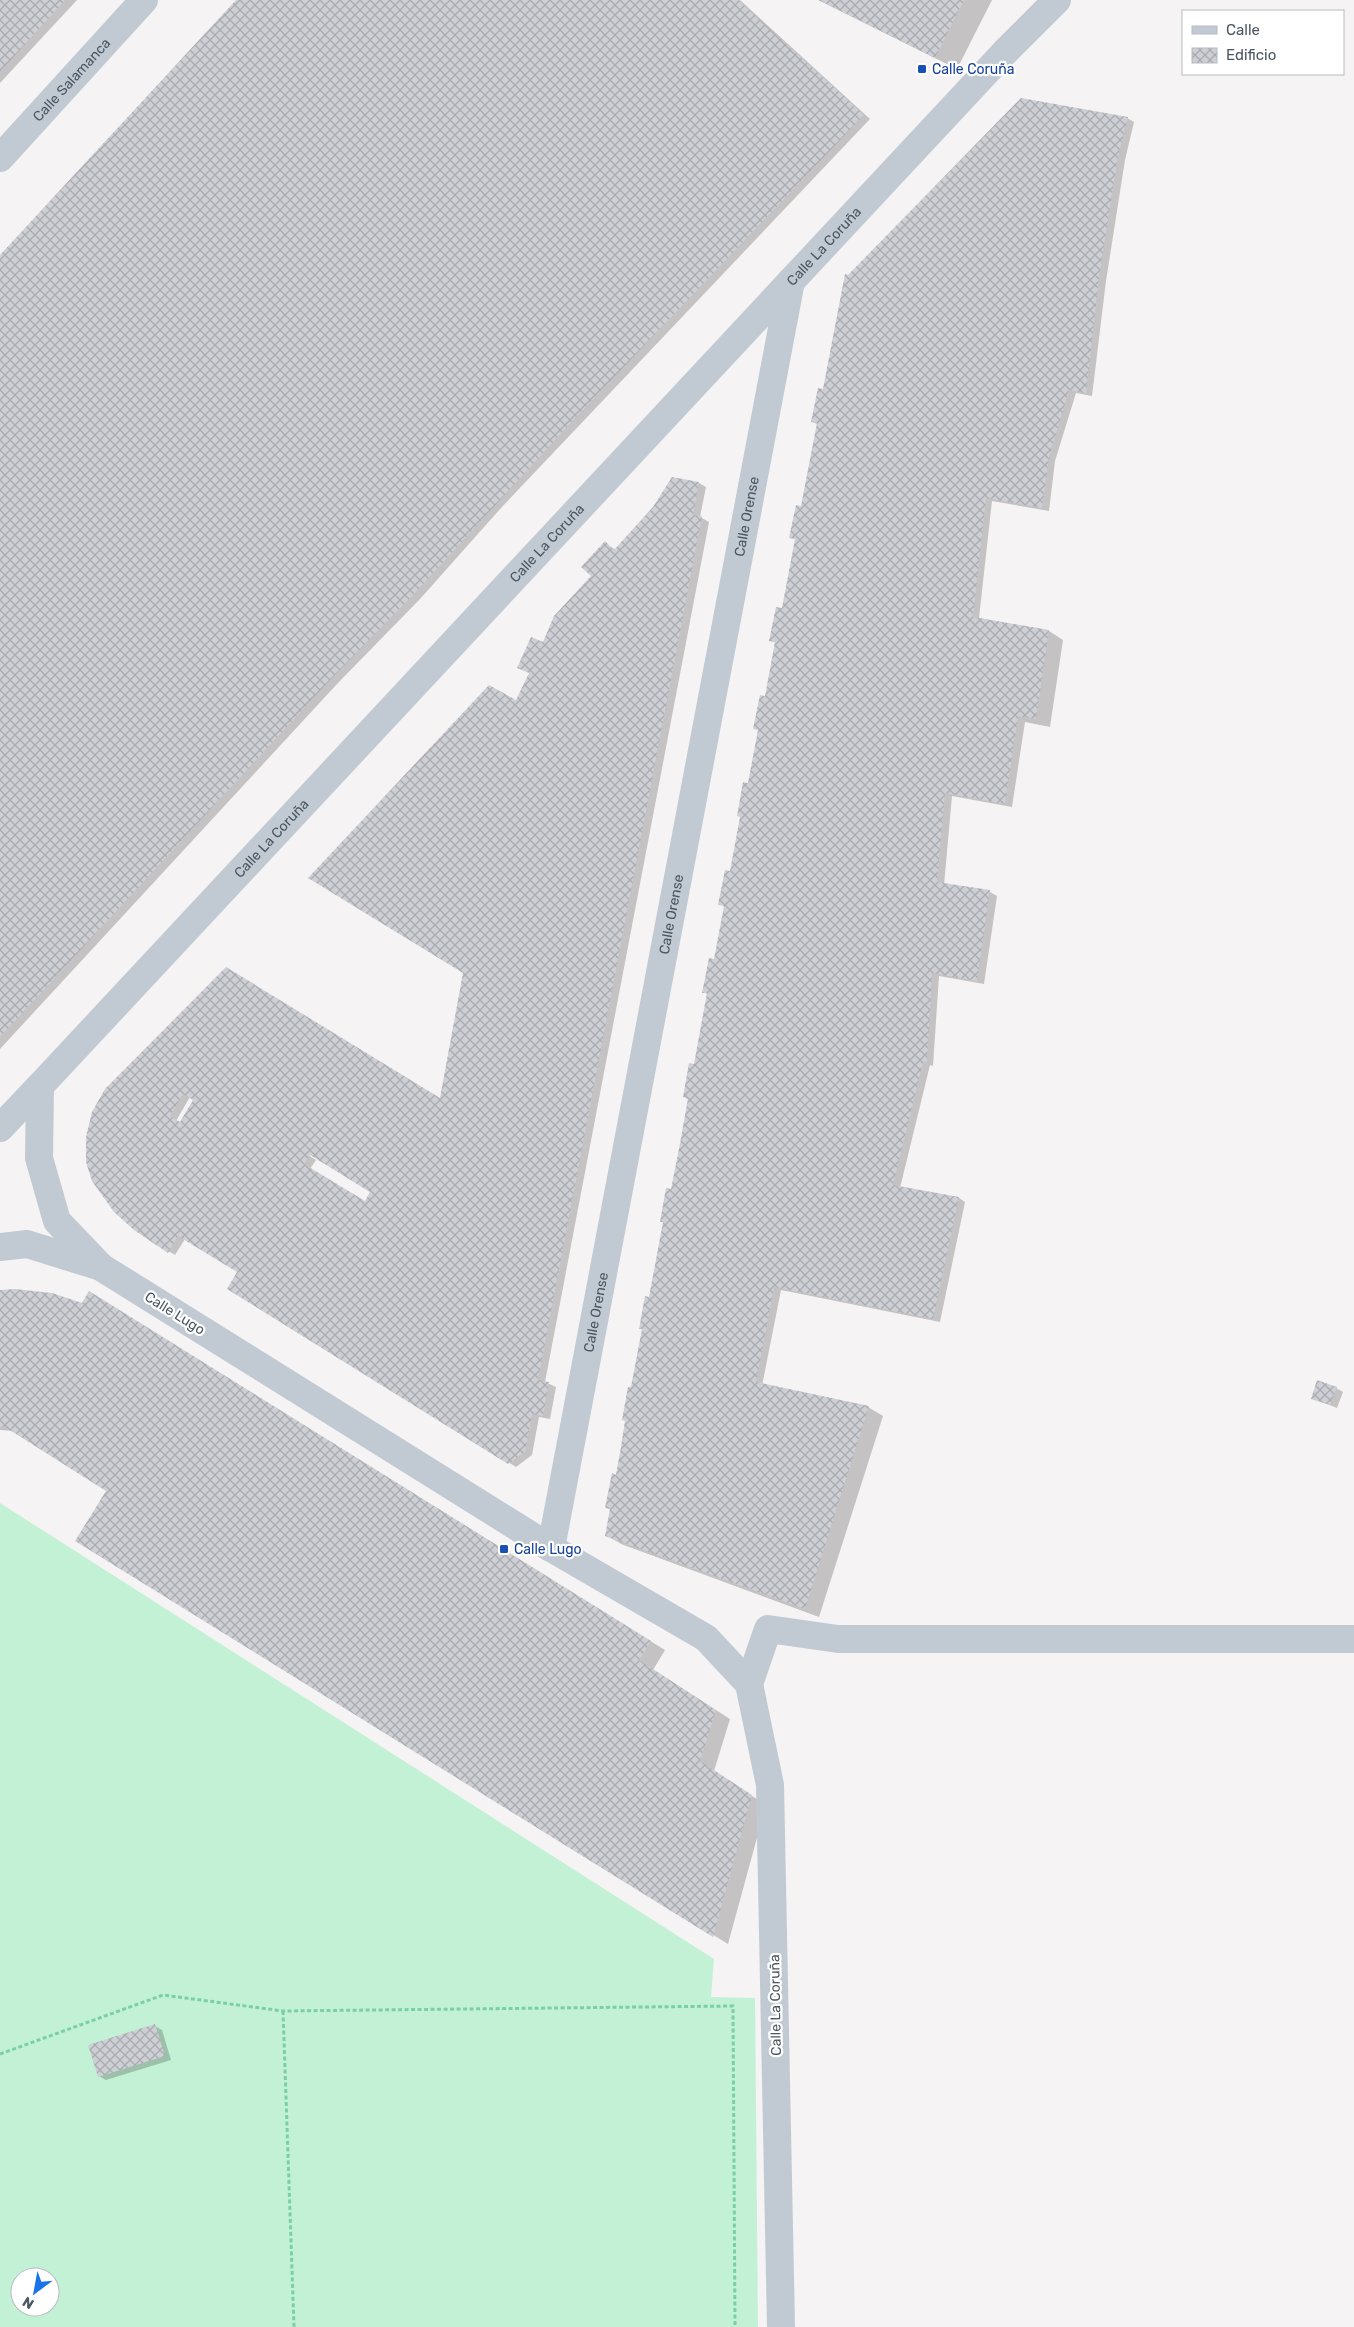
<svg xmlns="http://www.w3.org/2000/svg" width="1354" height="2327" viewBox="0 0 1354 2327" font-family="Rubik,sans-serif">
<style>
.pitch{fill:#c3f1d5;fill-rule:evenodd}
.shadow{fill:#0003;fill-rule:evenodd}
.building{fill:url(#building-cross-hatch);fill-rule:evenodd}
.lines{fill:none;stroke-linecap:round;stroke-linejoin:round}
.path{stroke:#7ad0a6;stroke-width:3;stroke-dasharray:4 2.5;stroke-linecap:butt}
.minor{stroke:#c1cad2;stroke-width:28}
.tertiary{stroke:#c1cad2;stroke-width:28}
.transit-dot{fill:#1a4fb4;stroke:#fff;stroke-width:2}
.labels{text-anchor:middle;stroke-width:4.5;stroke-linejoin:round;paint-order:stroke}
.transit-label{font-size:14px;fill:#164399;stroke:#fff;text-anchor:start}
.street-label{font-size:14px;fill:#4a5661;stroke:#fff}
</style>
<defs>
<pattern id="building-cross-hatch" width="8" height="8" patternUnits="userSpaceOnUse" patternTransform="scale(1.25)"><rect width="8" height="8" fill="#cdcfd5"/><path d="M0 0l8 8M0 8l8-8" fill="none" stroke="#a8abb0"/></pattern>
</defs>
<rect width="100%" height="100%" fill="#f5f3f3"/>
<path class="pitch" d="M0 1503 714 1959 711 1997 755 1998 758 2327H0ZM20 2277H50V2307H20Z"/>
<g class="shadow">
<path d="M0 0H77L0 83Z"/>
<path d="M237 0H740L870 119 501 508 420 599 337 684 0 1049V256Z"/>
<path d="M818 0H992L957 69Z"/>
<path d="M1127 118 1134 122 1125 160 1106 281 1092 396 1076 393 1055 461 1049 511 992 501 979 618 1049 631 1063 640 1050 727 1025 722 1012 807 952 796 944 885 990 892 997 896 984 984 939 976 933 1066 930 1065 900 1188 959 1198 965 1202 940 1322 781 1290 762 1386 868 1407 883 1416 819 1617 621 1544 606 1535 611 1510 607 1507 616 1476 643 1330 640 1328 650 1298 664 1223 661 1221 672 1190 689 1100 684 1097 695 1066 708 995 704 992 715 961 725 907 720 904 731 872 759 731 754 728 766 698 776 643 770 640 783 610 796 540 790 537 802 507 818 425 813 422 824 391 849 276Z"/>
<path d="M673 478 699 483 706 487 700 517 709 522 545 1382 556 1387 550 1419 539 1417 532 1455 516 1467 287 1326 239 1272 185 1239 175 1255 168 1251 106 1090 226 968 440 1100 517 701 543 644 592 576 605 543 616 550 654 508ZM190 1097 195 1100 181 1123 176 1121ZM277 1133 421 1224 365 1202 310 1169 316 1160 276 1135Z"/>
<path d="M0 1291 582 1599 665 1650 653 1670 730 1719 714 1771 766 1805 728 1944 452 1774 108 1490 13 1431 0 1430Z"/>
<path d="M1336 1388 1343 1392 1337 1408 1312 1398Z"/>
<path d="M155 2026 162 2030 171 2060 106 2080 99 2076Z"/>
</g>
<g class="building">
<path d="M0 0H65L0 72Z"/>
<path d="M236 0H738L864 115 576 417 413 595 330 680 0 1037V255Z"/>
<path d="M819 0H964L935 58Z"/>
<path d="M1021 98 1128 117 1118 156 1099 277 1086 393 1069 390 1049 457 1042 508 986 498 973 617 1049 630 1036 719 1018 716 1005 804 945 793 937 882 990 890 977 981 932 973 927 1063 923 1062 893 1185 959 1197 933 1319 774 1287 756 1382 869 1406 805 1609 605 1536 610 1509 605 1508 612 1473 616 1475 621 1447 625 1421 622 1420 628 1387H631L642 1329H639L645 1296 649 1297 655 1265 663 1222H660L666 1188 671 1189 680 1144 688 1098 683 1097 689 1063 694 1064 707 993H702L709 958 714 959 724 906 718 905 725 870 730 871 740 817 737 816 743 782 748 783 758 730 753 729 760 695 765 696 775 642 769 641 776 607 782 608 795 539 789 538 796 505 801 506 817 423 811 422 818 388 823 389 845 274 848 275Z"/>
<path d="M672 477 699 482 693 515 702 516 538 1380 549 1382 543 1416 532 1414 525 1452 508 1464 227 1289 237 1272 178 1236 168 1253 134 1230 114 1212 92 1181 86 1162V1137L92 1112 105 1089 226 967 440 1098 463 973 308 878 489 685 516 700 529 673 517 668 531 637 543 642 554 616 591 576 581 567 605 541 614 550 653 507ZM183 1094 193 1100 180 1122 170 1116ZM310 1155 370 1192 365 1201 304 1164Z"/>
<path d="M15 1289 52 1293 82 1303 89 1291 651 1641 639 1660 716 1710 700 1761 752 1795 713 1937 75 1541 106 1491 5 1427H0V1290Z"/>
<path d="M1317 1380 1337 1387 1330 1405 1311 1399Z"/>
<path d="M155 2024 165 2056 98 2077 88 2045Z"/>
</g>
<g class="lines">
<g class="path">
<path d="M283 2011 294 2327"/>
<path d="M0 2054 163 1995 283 2011 733 2006 735 2327"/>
</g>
<g class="minor">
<path id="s1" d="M0 158 144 0"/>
<path d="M0 1128 40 1086"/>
<path d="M0 1247 27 1244 101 1267"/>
<path id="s2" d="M551 1548 791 281"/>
<path d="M749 1684 768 1629 838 1639H1354"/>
</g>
<path class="tertiary" id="s3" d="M781 2327 770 1785 749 1684 706 1638 551 1548 101 1267 57 1221 39 1158 40 1086 1005 52 1057 0"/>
</g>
<g class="transit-dot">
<rect x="917" y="64" width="10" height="10" rx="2.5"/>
<rect x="499" y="1544" width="10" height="10" rx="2.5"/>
</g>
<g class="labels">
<g class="transit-label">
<text x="932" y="74">Calle Coruña</text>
<text x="514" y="1554">Calle Lugo</text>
</g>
<g class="street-label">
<text dy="5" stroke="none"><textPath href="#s1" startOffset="106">Calle Salamanca</textPath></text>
<text dy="5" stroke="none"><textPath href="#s3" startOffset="2768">Calle La Coruña</textPath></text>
<text dy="5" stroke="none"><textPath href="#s2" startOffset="1050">Calle Orense</textPath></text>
<text dy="5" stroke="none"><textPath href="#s3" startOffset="2362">Calle La Coruña</textPath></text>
<text dy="5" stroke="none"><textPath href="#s3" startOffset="1958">Calle La Coruña</textPath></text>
<text dy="5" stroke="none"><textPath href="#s2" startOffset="645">Calle Orense</textPath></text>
<text transform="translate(175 1313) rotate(32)" y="5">Calle Lugo</text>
<text dy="5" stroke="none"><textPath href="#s2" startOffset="240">Calle Orense</textPath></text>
<text transform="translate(775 2005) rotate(-91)" y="5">Calle La Coruña</text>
</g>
</g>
<rect x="1182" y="10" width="162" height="65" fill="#ffffff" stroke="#b7bbc0"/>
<rect x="1192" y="26" width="25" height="8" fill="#c1cad2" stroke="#b7bbc0"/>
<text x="1226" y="35" font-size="15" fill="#4a5661">Calle</text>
<rect x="1192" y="48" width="25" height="15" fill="url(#building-cross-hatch)" stroke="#b7bbc0"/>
<text x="1226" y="60" font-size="15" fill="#4a5661">Edificio</text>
<g transform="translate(35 2292) rotate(212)"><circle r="24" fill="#ffffff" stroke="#b7bbc0"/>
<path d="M0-4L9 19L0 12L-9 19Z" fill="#1a73e8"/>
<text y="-8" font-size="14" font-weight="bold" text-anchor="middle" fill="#4a5661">N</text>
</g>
</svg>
